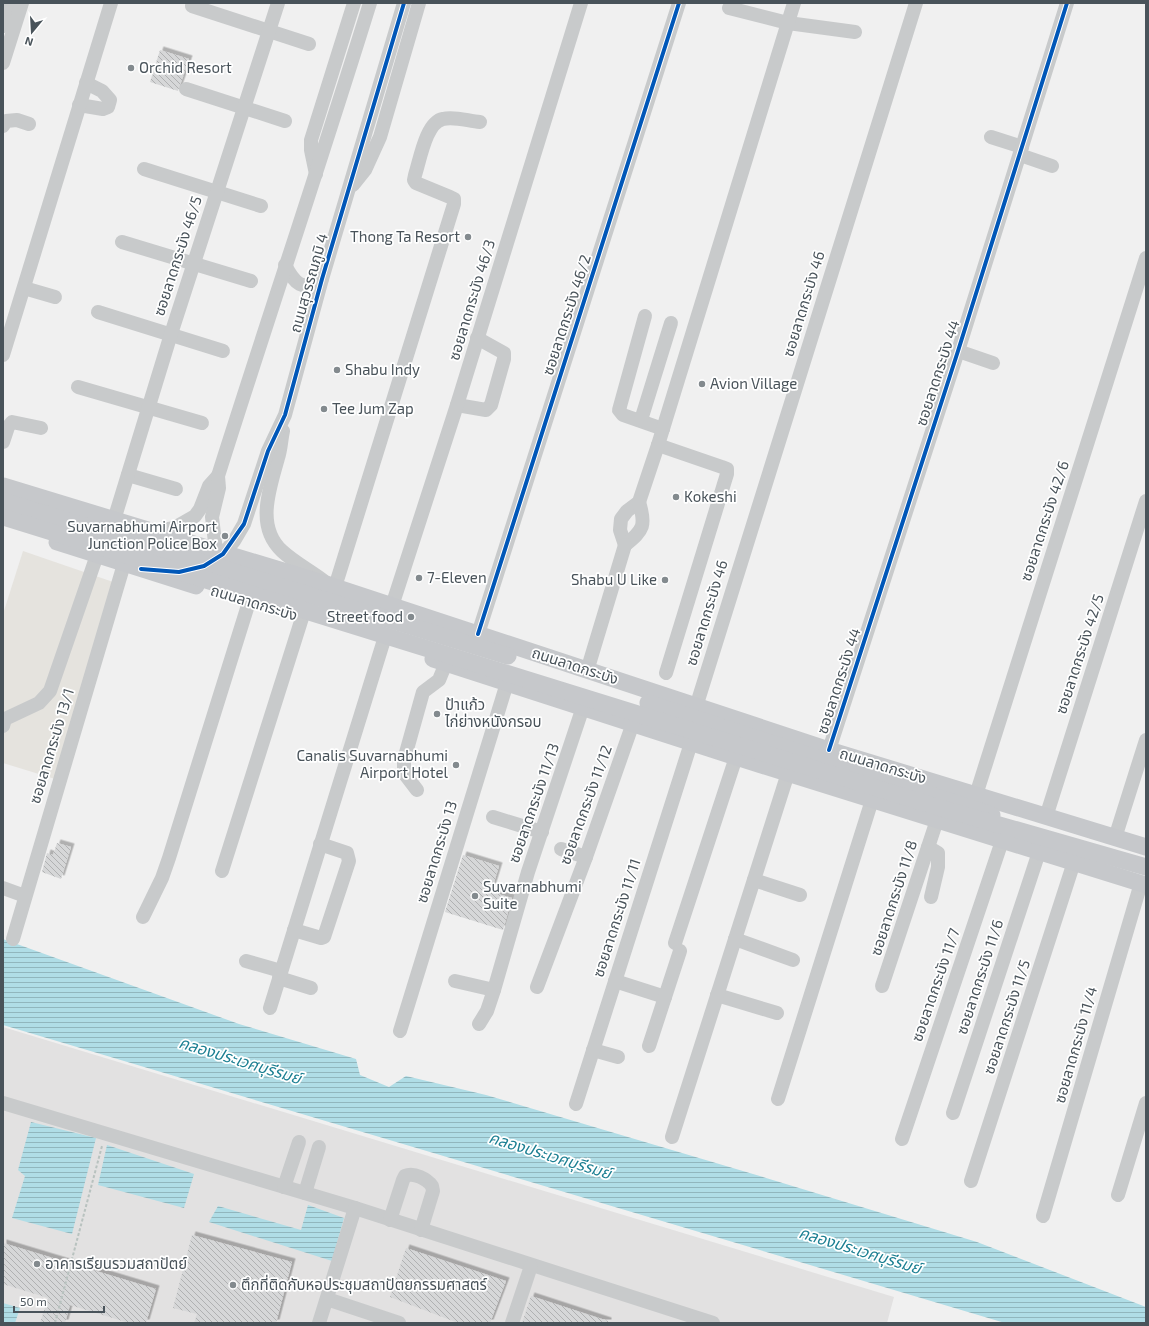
<svg xmlns="http://www.w3.org/2000/svg" width="1149" height="1326" viewBox="0 0 1149 1326" font-family="'Exo 2','Noto Sans Thai',sans-serif">
<style>
.commercial{fill:#e5e3de}
.education{fill:#e2e1e1}
.water{fill:url(#water-rules)}
.building{fill:url(#building-back-hatch);filter:url(#shadow)}
.lines{fill:none;stroke-linecap:round;stroke-linejoin:round}
.path{stroke:#b8c2bf;stroke-width:2;stroke-dasharray:3 2;stroke-linecap:butt}
.minor{stroke:#c8cacb;stroke-width:14}
.major{stroke:#c6c8cb;stroke-width:17}
.major-bridge{stroke:#c6c8cb;stroke-width:17}
.cycleway-casing{stroke:#fff;stroke-width:6}
.cycleway{stroke:#0057b8;stroke-width:4}
.poi-dot{fill:#838a8e;stroke:#fff;stroke-width:1.5}
.labels{text-anchor:middle;stroke-width:3.5;stroke-linejoin:round;paint-order:stroke}
.poi-label{font-size:15px;fill:#49535a;stroke:#fff;text-anchor:start}
.street-label{font-size:15px;fill:#49535a;stroke:#fff}
.water-label{font-size:16px;font-style:italic;fill:#1c7f92;stroke:#fff}
</style>
<defs>
<pattern id="water-rules" width="6" height="5" patternUnits="userSpaceOnUse"><rect width="6" height="5" fill="#b0dde6"/><path d="M0 2.5h6" fill="none" stroke="#91b6bd"/></pattern>
<pattern id="building-back-hatch" width="6" height="6" patternUnits="userSpaceOnUse"><rect width="6" height="6" fill="#d6d7d8"/><path d="M-1 5l2 2M0 0l6 6M5-1l2 2" fill="none" stroke="#b0b1b2"/></pattern>
<filter id="shadow"><feDropShadow dx="3.5" dy="-3.5" stdDeviation="0" flood-color="#0004"/></filter>
</defs>
<rect width="100%" height="100%" fill="#f0f0f0"/>
<path class="commercial" d="M23 551 116 583 55 779 3 763V614Z"/>
<path class="education" d="M3 1027 894 1297 887 1323H3Z"/>
<g class="water">
<path d="M3 939 239 1024 356 1059 360 1075 389 1087 406 1076 486 1095 753 1174 977 1242 1146 1307V1323H1005L3 1025Z"/>
<path d="M31 1122 96 1138 72 1234 12 1218 25 1176 18 1170Z"/>
<path d="M107 1145 194 1174 184 1208 98 1185Z"/>
<path d="M308 1205 344 1218 332 1261 209 1222 218 1206 301 1230Z"/>
<path d="M3 1303 20 1308 15 1323H3Z"/>
</g>
<g class="building">
<path d="M160 50 189 59 178 91 150 82Z"/>
<path d="M57 843 71 847 61 879 42 872 47 853 53 855Z"/>
<path d="M463 855 499 866 491 892 512 898 503 930 445 912Z"/>
<path d="M192 1235 292 1262 276 1323H194L197 1314 173 1308Z"/>
<path d="M3 1243 156 1289 146 1323H129L70 1305 65 1323H40L48 1298 3 1284Z"/>
<path d="M406 1248 506 1281 490 1323H458L390 1297Z"/>
<path d="M531 1296 608 1321V1323H522Z"/>
</g>
<g class="lines">
<path class="path" d="M55 1323 102 1146"/>
<g class="minor">
<path d="M192 6 309 44"/>
<path d="M729 8 788 23 855 32"/>
<path d="M3 26 10 3"/>
<path d="M3 63 22 3"/>
<path d="M186 89 285 121"/>
<path d="M79 105 103 109 108 107 110 100 102 91 86 83"/>
<path d="M3 126 6 121 17 120 29 124"/>
<path d="M991 137 1022 147"/>
<path d="M1020 155 1052 166"/>
<path d="M144 169 261 206"/>
<path d="M316 174 311 150V140L354 3"/>
<path d="M353 185 365 170 380 137 419 3"/>
<path d="M122 242 251 281"/>
<path d="M285 265C294 283 303 293 322 279"/>
<path d="M24 288 55 297"/>
<path d="M98 312 223 351"/>
<path d="M645 316 619 410 623 415 663 429"/>
<path d="M958 351 993 363"/>
<path d="M3 355 111 3"/>
<path d="M78 387 202 423"/>
<path d="M457 405 486 410 491 405 504 359V353L477 338"/>
<path d="M641 420 671 323"/>
<path d="M283 431C281 440 281 449 278 458 270 488 255 526 282 551 295 563 311 571 325 582"/>
<path d="M3 442 8 427 12 422 41 428"/>
<path d="M658 445 722 467 727 469V474L666 673"/>
<path d="M128 475 176 489"/>
<path d="M114 520 171 334 278 3"/>
<path d="M153 532 174 528 195 516 200 509 209 486 218 476"/>
<path d="M625 545 620 530 621 519 627 511 639 502 658 445 794 3"/>
<path d="M625 545C644 530 646 525 639 502"/>
<path d="M217 558 223 554 234 541 244 524 268 451 285 415 322 279 404 3"/>
<path d="M217 559 212 517 219 488 218 476C268 318 321 161 370 3"/>
<path d="M335 587 454 204V199L450 197 416 183 414 180 415 175C420 160 426 122 443 119 454 116 468 121 480 122"/>
<path d="M392 606 457 405 581 3"/>
<path d="M478 634 679 3"/>
<path d="M587 671 625 545"/>
<path d="M696 707 916 3"/>
<path d="M3 726 5 719 39 703 50 691 97 555"/>
<path d="M829 750 958 351 1067 3"/>
<path d="M417 790 404 773V760L423 692 439 680 446 663"/>
<path d="M976 795 1146 258"/>
<path d="M493 817 542 832"/>
<path d="M1046 817 1146 501"/>
<path d="M1115 838 1146 740"/>
<path d="M928 847 938 853V867L931 897"/>
<path d="M561 849 586 857"/>
<path d="M222 871 302 618"/>
<path d="M754 880 800 895"/>
<path d="M3 888 25 896"/>
<path d="M143 917 162 878 169 858 249 602"/>
<path d="M294 930 321 938 324 937 349 861 347 853 320 844"/>
<path d="M13 939 124 564"/>
<path d="M735 939 793 960"/>
<path d="M675 943 736 757"/>
<path d="M246 961 281 971"/>
<path d="M279 978 311 988"/>
<path d="M455 981 494 990"/>
<path d="M615 981 665 997"/>
<path d="M882 986 937 820"/>
<path d="M537 987 586 857 633 723"/>
<path d="M717 995 777 1013"/>
<path d="M270 1008 383 643"/>
<path d="M479 1024 487 1011 494 990 528 872 583 707"/>
<path d="M400 1031 507 683"/>
<path d="M649 1046 680 951"/>
<path d="M593 1050 618 1057"/>
<path d="M778 1099 872 800"/>
<path d="M3 1103 355 1208 713 1323"/>
<path d="M576 1104 691 743"/>
<path d="M953 1113 1039 852"/>
<path d="M672 1137 788 773"/>
<path d="M902 1139 1002 841"/>
<path d="M971 1181 1074 862"/>
<path d="M284 1187 299 1142"/>
<path d="M305 1193 319 1147"/>
<path d="M1118 1195 1146 1103"/>
<path d="M1043 1216 1141 883"/>
<path d="M390 1220 403 1180 405 1176C414 1172 427 1179 432 1186L433 1191 421 1230"/>
<path d="M327 1299 399 1323"/>
<path d="M319 1323 355 1208"/>
<path d="M512 1323 531 1266"/>
</g>
<g class="major">
<path d="M3 486 329 585 829 750 1146 847"/>
<path d="M57 542 196 586"/>
<path d="M433 659 736 757 1146 885"/>
<path d="M648 703 992 815"/>
</g>
<g class="major-bridge">
<path d="M3 501 508 656"/>
<path d="M3 517 944 809 1146 867"/>
</g>
<g class="cycleway-casing">
<g id="cycleway">
<path d="M141 569 179 572 204 566 223 554 244 524 268 451 285 415 322 279 404 3"/>
<path d="M478 634 679 3"/>
<path d="M829 750 958 351 1067 3"/>
</g>
</g>
<use href="#cycleway" class="cycleway"/>
</g>
<g class="poi-dot">
<circle cx="131" cy="68" r="4"/>
<circle cx="468" cy="237" r="4"/>
<circle cx="337" cy="370" r="4"/>
<circle cx="702" cy="384" r="4"/>
<circle cx="324" cy="409" r="4"/>
<circle cx="676" cy="497" r="4"/>
<circle cx="225" cy="536" r="4"/>
<circle cx="419" cy="578" r="4"/>
<circle cx="665" cy="580" r="4"/>
<circle cx="411" cy="617" r="4"/>
<circle cx="437" cy="714" r="4"/>
<circle cx="456" cy="765" r="4"/>
<circle cx="475" cy="896" r="4"/>
<circle cx="37" cy="1264" r="4"/>
<circle cx="233" cy="1285" r="4"/>
</g>
<g class="labels">
<g class="poi-label">
<text x="139" y="73">Orchid Resort</text>
<text x="460" y="242" text-anchor="end">Thong Ta Resort</text>
<text x="345" y="375">Shabu Indy</text>
<text x="710" y="389">Avion Village</text>
<text x="332" y="414">Tee Jum Zap</text>
<text x="684" y="502">Kokeshi</text>
<text x="217" y="532" text-anchor="end">Suvarnabhumi Airport<tspan x="217" dy="17">Junction Police Box</tspan></text>
<text x="427" y="583">7-Eleven</text>
<text x="657" y="585" text-anchor="end">Shabu U Like</text>
<text x="403" y="622" text-anchor="end">Street food</text>
<text x="445" y="710">ป้าแก้ว<tspan x="445" dy="17">ไก่ย่างหนังกรอบ</tspan></text>
<text x="448" y="761" text-anchor="end">Canalis Suvarnabhumi<tspan x="448" dy="17">Airport Hotel</tspan></text>
<text x="483" y="892">Suvarnabhumi<tspan x="483" dy="17">Suite</tspan></text>
<text x="45" y="1269">อาคารเรียนรวมสถาปัตย์</text>
<text x="241" y="1290">ตึกที่ติดกับหอประชุมสถาปัตยกรรมศาสตร์</text>
</g>
<g class="street-label">
<text transform="translate(178 256) rotate(-72)" y="5">ซอยลาดกระบัง 46/5</text>
<text transform="translate(309 283) rotate(-74)" y="5">ถนนสุวรรณภูมิ 4</text>
<text transform="translate(472 300) rotate(-73)" y="5">ซอยลาดกระบัง 46/3</text>
<text transform="translate(804 304) rotate(-73)" y="5">ซอยลาดกระบัง 46</text>
<text transform="translate(567 315) rotate(-72)" y="5">ซอยลาดกระบัง 46/2</text>
<text transform="translate(938 373) rotate(-72)" y="5">ซอยลาดกระบัง 44</text>
<text transform="translate(1045 521) rotate(-72)" y="5">ซอยลาดกระบัง 42/6</text>
<text transform="translate(254 603) rotate(17)" y="5">ถนนลาดกระบัง</text>
<text transform="translate(707 613) rotate(-73)" y="5">ซอยลาดกระบัง 46</text>
<text transform="translate(1080 654) rotate(-72)" y="5">ซอยลาดกระบัง 42/5</text>
<text transform="translate(575 666) rotate(18)" y="5">ถนนลาดกระบัง</text>
<text transform="translate(839 681) rotate(-72)" y="5">ซอยลาดกระบัง 44</text>
<text transform="translate(52 746) rotate(-73)" y="5">ซอยลาดกระบัง 13/1</text>
<text transform="translate(883 766) rotate(17)" y="5">ถนนลาดกระบัง</text>
<text transform="translate(534 803) rotate(-71)" y="5">ซอยลาดกระบัง 11/13</text>
<text transform="translate(586 805) rotate(-70)" y="5">ซอยลาดกระบัง 11/12</text>
<text transform="translate(437 852) rotate(-73)" y="5">ซอยลาดกระบัง 13</text>
<text transform="translate(894 898) rotate(-72)" y="5">ซอยลาดกระบัง 11/8</text>
<text transform="translate(617 918) rotate(-72)" y="5">ซอยลาดกระบัง 11/11</text>
<text transform="translate(980 977) rotate(-72)" y="5">ซอยลาดกระบัง 11/6</text>
<text transform="translate(936 985) rotate(-71)" y="5">ซอยลาดกระบัง 11/7</text>
<text transform="translate(1007 1017) rotate(-72)" y="5">ซอยลาดกระบัง 11/5</text>
<text transform="translate(1076 1045) rotate(-74)" y="5">ซอยลาดกระบัง 11/4</text>
</g>
<g class="water-label">
<text transform="translate(240 1060) rotate(17)" y="6">คลองประเวศบุรีรมย์</text>
<text transform="translate(550 1155) rotate(17)" y="6">คลองประเวศบุรีรมย์</text>
<text transform="translate(860 1250) rotate(17)" y="6">คลองประเวศบุรีรมย์</text>
</g>
</g>
<rect width="1149" height="1326" fill="none" stroke="#49535a" stroke-width="8"/>
<g transform="translate(32 32) rotate(198)" stroke="#ffffff" stroke-width="3" paint-order="stroke">
<path d="M0-3L7 15L0 10L-7 15Z" fill="#49535a"/>
<text y="-6" font-size="11" font-weight="bold" text-anchor="middle" fill="#49535a">N</text>
</g>
<path d="M14 1306v6h90v-6" fill="none" stroke="#49535a" stroke-width="2"/>
<text x="20" y="1306" font-size="12" fill="#49535a" stroke="#ffffff" stroke-width="3" paint-order="stroke">50 m</text>
</svg>
